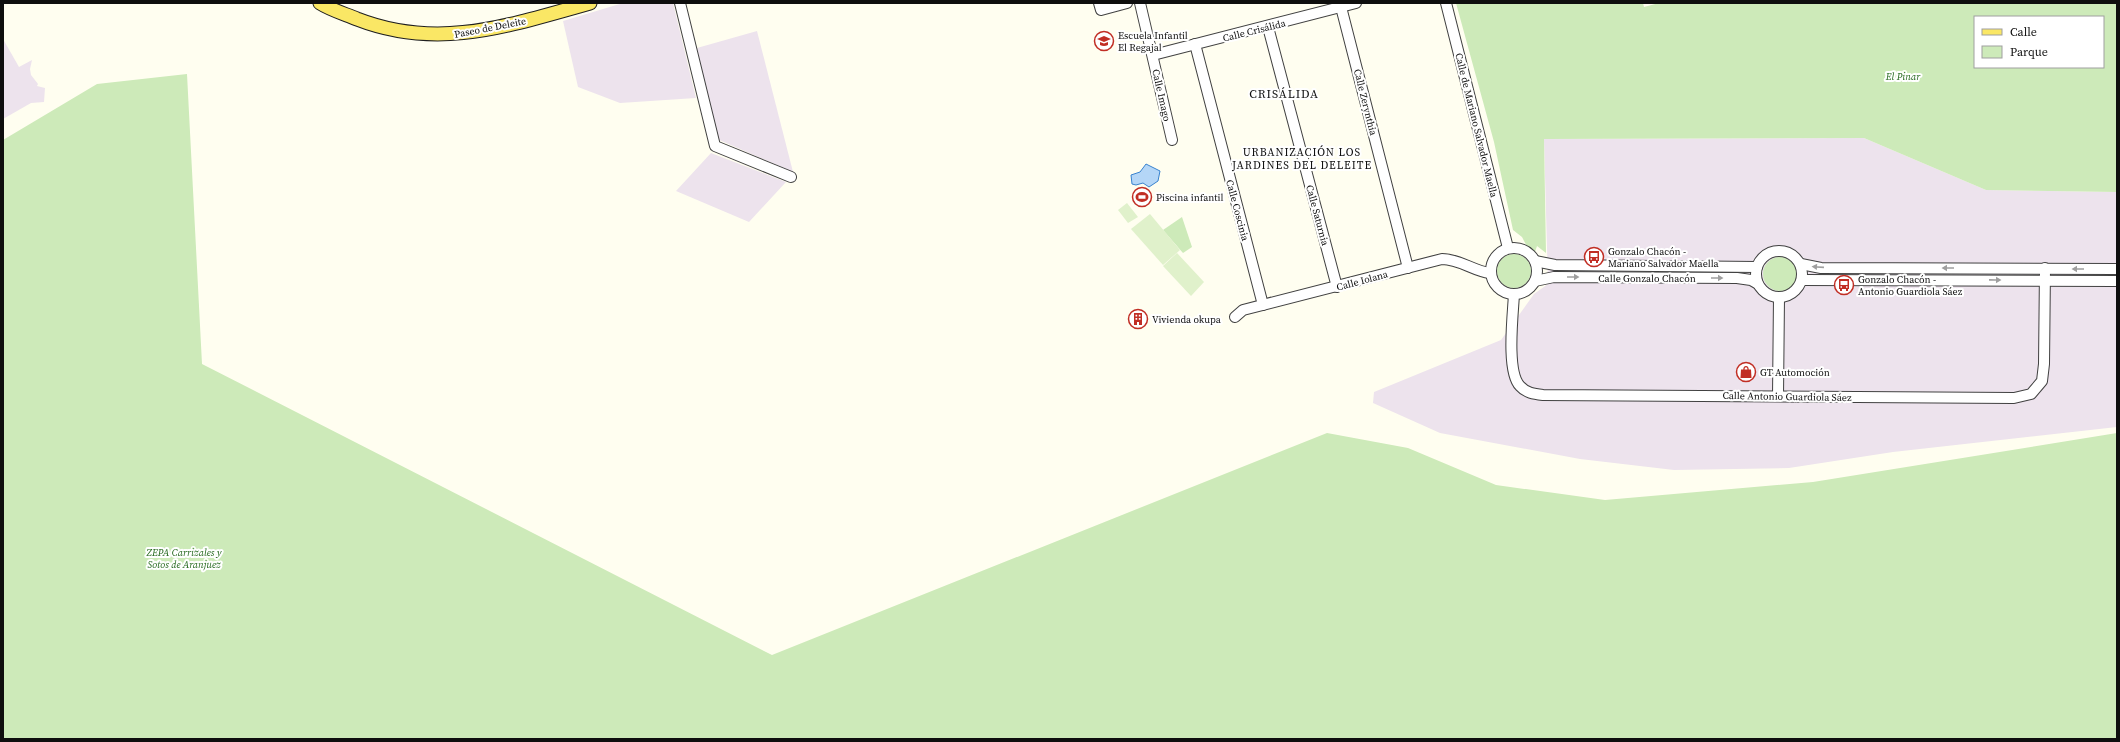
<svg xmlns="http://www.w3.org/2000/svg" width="2120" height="742" viewBox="0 0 2120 742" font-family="'Source Serif 4',serif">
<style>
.industrial{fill:#ede3ed}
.green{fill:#cdeab9;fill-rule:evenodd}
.pitch{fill:#e0f1cb}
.water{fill:#b4d6f7;stroke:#3983cf}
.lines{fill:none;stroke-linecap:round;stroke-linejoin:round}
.minor-casing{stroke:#414141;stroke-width:12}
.major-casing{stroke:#1f1f1f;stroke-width:15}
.minor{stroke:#fff;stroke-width:10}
.major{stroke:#fae765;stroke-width:13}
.oneway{fill:#9f9f9f}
.labels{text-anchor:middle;stroke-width:4;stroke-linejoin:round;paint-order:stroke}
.street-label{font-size:10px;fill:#0e0e0e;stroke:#fff}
.poi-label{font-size:10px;fill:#0e0e0e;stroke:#fff;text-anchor:start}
.park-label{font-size:10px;font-style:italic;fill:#24681d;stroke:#fff}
.neighbourhood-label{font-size:11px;letter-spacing:1px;fill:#0e0e0e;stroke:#fff}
.quarter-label{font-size:12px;letter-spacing:1px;fill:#0e0e0e;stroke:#fff}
</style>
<rect width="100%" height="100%" fill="#fffef0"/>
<g class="industrial">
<path d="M623 3H673L696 98 620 103 578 87 563 21Z"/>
<path d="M757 31 793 172 717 139 697 48Z"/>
<path d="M3 39 19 67 32 60 30 69 31 75 38 84 37 86 45 88 44 102 31 103 3 119Z"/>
<path d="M1864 138 1986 190 2117 192V427L1893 452 1789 468 1674 470 1580 459 1440 433 1373 403 1374 392 1501 340 1534 294 1548 284 1544 139Z"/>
<path d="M711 153 786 182 749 222 676 191Z"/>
</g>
<g class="green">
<path d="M1456 3H1643L1644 7 1659 3H2117V192L1986 190 1864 138 1544 139 1546 253 1537 246 1533 258 1522 237 1513 230 1494 142ZM1975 17H2103V67H1975Z"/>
<path d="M187 74 202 364 772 655 1327 433 1408 448 1496 485 1605 500 1813 482 2117 433V739H3V140L97 84Z"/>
<path d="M1182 217 1192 247 1183 253 1163 230Z"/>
<circle cx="1514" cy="271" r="17"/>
<circle cx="1780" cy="274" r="17"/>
</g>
<g class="pitch">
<path d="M1127 203 1138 217 1128 223 1118 210Z"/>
<path d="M1150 214 1180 250 1163 265 1131 229Z"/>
<path d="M1177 253 1204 282 1191 296 1163 266Z"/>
</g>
<path class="water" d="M1146 164 1160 171 1158 181 1149 187 1143 183 1136 185 1132 184 1131 175 1140 172Z"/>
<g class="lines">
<g class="minor-casing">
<g id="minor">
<path d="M680 3 715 146 791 177"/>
<path d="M1099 3 1101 10 1127 3"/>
<path d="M1140 3 1172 140"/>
<path d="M1446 3 1508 248"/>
<path d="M1341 7 1408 268"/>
<path d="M1268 27 1337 287"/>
<path d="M1195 44 1263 305"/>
<path d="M1153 55 1356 3"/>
<circle cx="1514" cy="271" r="23"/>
<circle cx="1779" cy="274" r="23"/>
<path d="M1535 261 1555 265 1757 267"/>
<path d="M1801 264 1821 268 2117 269"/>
<path d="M1802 280 2117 281"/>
<path d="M1535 281 1554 277 1737 278 1751 280 1758 284"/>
<path d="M1514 294C1513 314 1506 372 1520 386 1526 393 1534 394 1543 395L2014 398 2031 394 2042 381 2044 364 2045 268"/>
<path d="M1235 317 1243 310 1442 259C1460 259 1473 271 1490 273"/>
<path d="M1778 396 1779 297"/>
</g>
</g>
<g class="major-casing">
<path id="major" d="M320 3C331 10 345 14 357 19 439 51 510 25 590 3"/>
</g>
<use href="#minor" class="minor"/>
<use href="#major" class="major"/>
</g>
<defs><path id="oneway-solid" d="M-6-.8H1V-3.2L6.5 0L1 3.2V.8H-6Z"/></defs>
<g class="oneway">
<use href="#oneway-solid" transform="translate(1818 267) rotate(-176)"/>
<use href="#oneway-solid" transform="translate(1948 268) rotate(-180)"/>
<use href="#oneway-solid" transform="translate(2078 269) rotate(-180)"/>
<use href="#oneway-solid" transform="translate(1573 277)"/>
<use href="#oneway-solid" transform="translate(1717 278)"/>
<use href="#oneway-solid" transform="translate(1995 280) rotate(1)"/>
</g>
<defs>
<g id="school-ring" transform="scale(1)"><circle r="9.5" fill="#fff" stroke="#c12e24" stroke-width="1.5"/><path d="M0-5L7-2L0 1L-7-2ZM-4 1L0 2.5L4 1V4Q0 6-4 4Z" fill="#c12e24"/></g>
<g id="stadium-ring" transform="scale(1)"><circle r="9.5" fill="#fff" stroke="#c12e24" stroke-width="1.5"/><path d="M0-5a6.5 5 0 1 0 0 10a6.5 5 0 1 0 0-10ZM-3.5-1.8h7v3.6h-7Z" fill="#c12e24"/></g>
<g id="bus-ring" transform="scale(1)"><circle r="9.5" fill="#fff" stroke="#c12e24" stroke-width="1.5"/><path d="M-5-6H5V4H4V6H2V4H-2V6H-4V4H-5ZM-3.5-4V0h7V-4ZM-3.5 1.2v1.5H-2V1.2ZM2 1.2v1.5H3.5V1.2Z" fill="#c12e24"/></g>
<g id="building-ring" transform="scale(1)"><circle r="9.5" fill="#fff" stroke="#c12e24" stroke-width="1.5"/><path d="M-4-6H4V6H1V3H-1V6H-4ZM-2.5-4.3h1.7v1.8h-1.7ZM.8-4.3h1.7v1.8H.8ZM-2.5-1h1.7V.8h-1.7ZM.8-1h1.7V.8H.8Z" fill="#c12e24"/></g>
<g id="shop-ring" transform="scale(1)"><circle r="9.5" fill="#fff" stroke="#c12e24" stroke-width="1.5"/><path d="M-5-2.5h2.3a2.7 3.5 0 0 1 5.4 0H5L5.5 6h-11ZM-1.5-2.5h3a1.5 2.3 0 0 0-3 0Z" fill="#c12e24"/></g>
</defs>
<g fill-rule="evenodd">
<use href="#school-ring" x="1104" y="41"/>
<use href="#stadium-ring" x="1142" y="197"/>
<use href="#bus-ring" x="1594" y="257"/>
<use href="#bus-ring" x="1844" y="285"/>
<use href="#building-ring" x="1138" y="319"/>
<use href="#shop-ring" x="1746" y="372"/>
</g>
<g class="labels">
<g class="street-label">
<text transform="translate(490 27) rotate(-11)" y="4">Paseo de Deleite</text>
<text transform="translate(1254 30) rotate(-14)" y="4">Calle Crisálida</text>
<text transform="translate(1162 95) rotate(77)" y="4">Calle Imago</text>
<text transform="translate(1366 102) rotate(76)" y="4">Calle Zerynthia</text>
<text transform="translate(1477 125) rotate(76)" y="4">Calle de Mariano Salvador Maella</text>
<text transform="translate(1238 210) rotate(75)" y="4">Calle Coscinia</text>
<text transform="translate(1318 215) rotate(75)" y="4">Calle Saturnia</text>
<text x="1647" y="282">Calle Gonzalo Chacón</text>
<text transform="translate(1362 280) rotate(-15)" y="4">Calle Iolana</text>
<text transform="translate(1787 396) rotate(1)" y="4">Calle Antonio Guardiola Sáez</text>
</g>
<g class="poi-label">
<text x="1118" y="39">Escuela Infantil<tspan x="1118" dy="12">El Regajal</tspan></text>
<text x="1156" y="201">Piscina infantil</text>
<text x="1608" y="255">Gonzalo Chacón -<tspan x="1608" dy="12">Mariano Salvador Maella</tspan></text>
<text x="1858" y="283">Gonzalo Chacón -<tspan x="1858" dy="12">Antonio Guardiola Sáez</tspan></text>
<text x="1152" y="323">Vivienda okupa</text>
<text x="1760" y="376">GT Automoción</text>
</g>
<g class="park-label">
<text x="1903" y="80">El Pinar</text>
<text x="184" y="556">ZEPA Carrizales y<tspan x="184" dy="12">Sotos de Aranjuez</tspan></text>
</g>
<g class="neighbourhood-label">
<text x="1302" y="156">URBANIZACIÓN LOS<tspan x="1302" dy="13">JARDINES DEL DELEITE</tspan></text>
</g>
<g class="quarter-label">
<text x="1284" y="98">CRISÁLIDA</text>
</g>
</g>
<rect width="2120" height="742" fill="none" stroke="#0e0e0e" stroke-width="8"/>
<rect x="1974" y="16" width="130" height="52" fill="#ffffff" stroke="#9f9f9f"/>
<rect x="1982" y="29" width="20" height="6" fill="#fae765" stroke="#9f9f9f"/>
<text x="2010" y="36" font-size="12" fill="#0e0e0e">Calle</text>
<rect x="1982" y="46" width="20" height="12" fill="#cdeab9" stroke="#9f9f9f"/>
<text x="2010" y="56" font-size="12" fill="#0e0e0e">Parque</text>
</svg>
